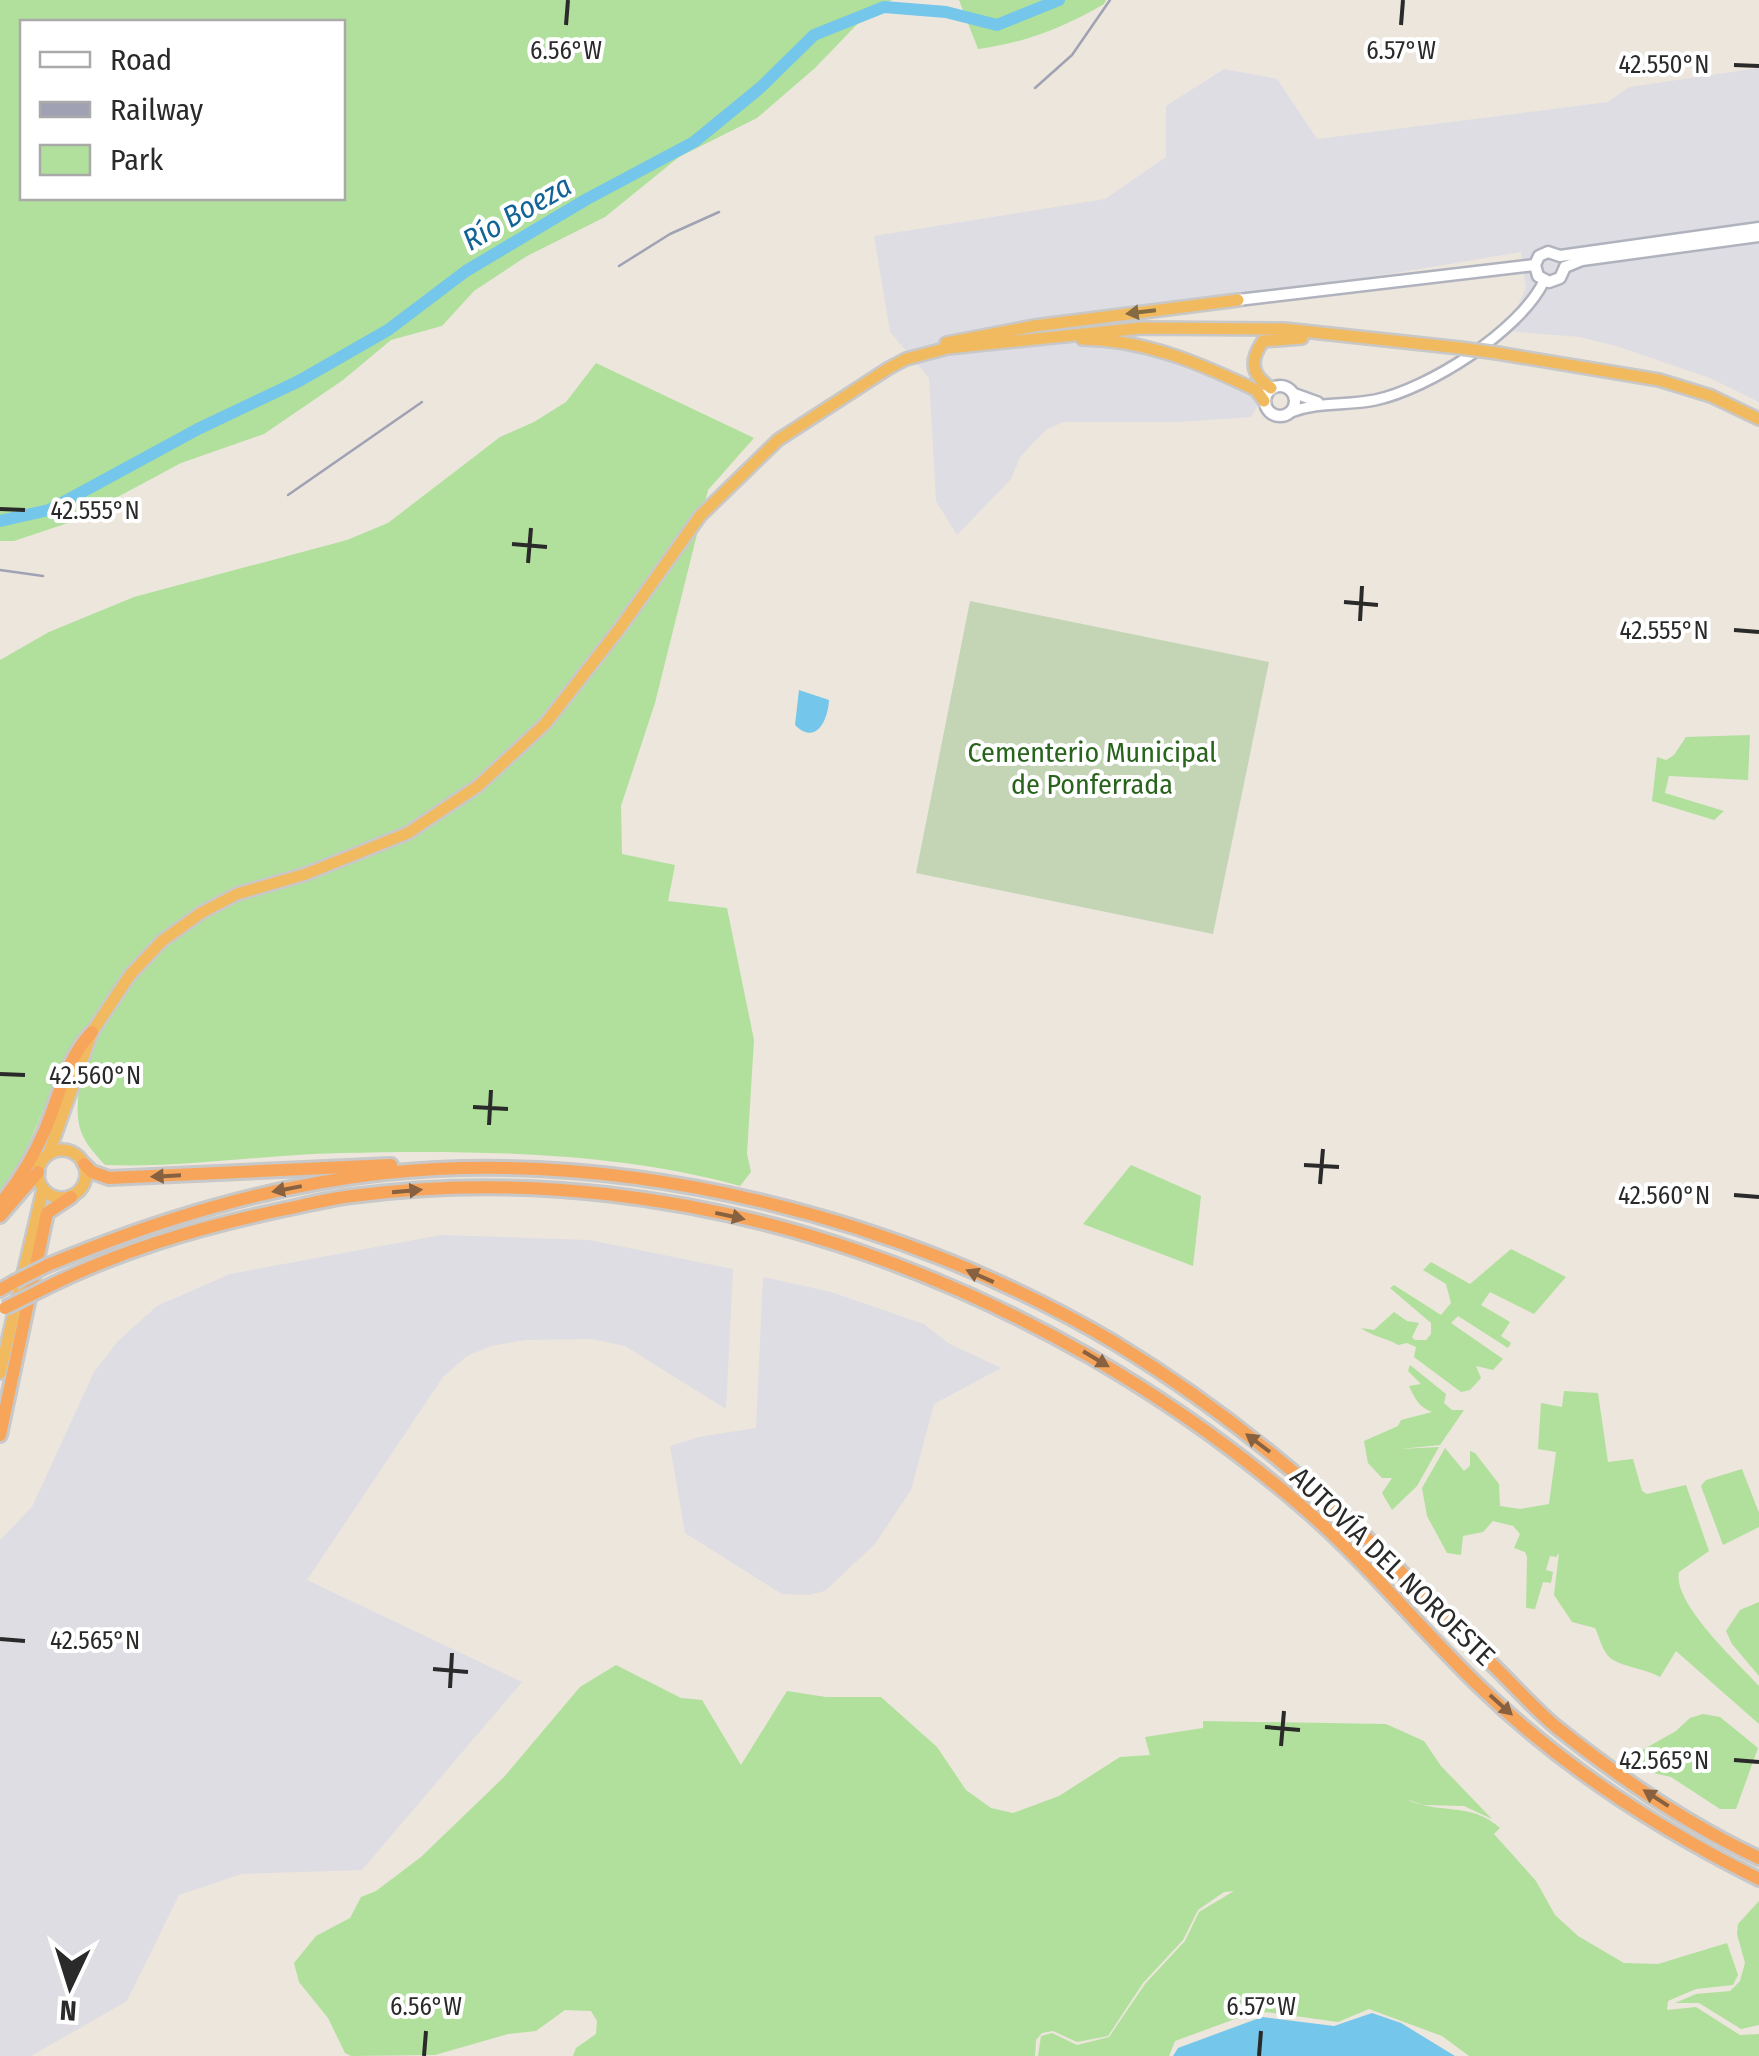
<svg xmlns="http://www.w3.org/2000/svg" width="1759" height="2056" viewBox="0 0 1759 2056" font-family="'Fira Sans Condensed',sans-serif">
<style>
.industrial{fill:#dfdde4}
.green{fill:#b0e09b;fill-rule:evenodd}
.cemetery{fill:#c3d5b5}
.water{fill:#74c6ea}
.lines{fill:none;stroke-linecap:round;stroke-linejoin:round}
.river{stroke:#74c6ea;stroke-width:12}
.tertiary-casing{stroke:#b0b3bd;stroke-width:14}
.secondary-casing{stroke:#b0b3bd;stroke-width:15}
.trunk-casing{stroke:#c8c8c8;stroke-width:16}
.motorway-casing{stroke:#c8c8c8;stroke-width:18}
.tertiary{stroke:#fff;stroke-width:9}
.secondary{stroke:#fff;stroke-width:10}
.trunk{stroke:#f2ba5f;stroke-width:11}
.motorway{stroke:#f8a55c;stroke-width:12}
.rail{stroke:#a0a2b4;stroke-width:2.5}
.trunk-bridge-casing{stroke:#c8c8c8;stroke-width:16;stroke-linecap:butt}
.motorway-bridge-casing{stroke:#c8c8c8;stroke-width:18;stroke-linecap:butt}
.trunk-bridge{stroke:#f2ba5f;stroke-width:11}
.motorway-bridge{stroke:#f8a55c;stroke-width:12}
.oneway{fill:#846b42}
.oneway2{fill:#876140}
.ticks{fill:none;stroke:#2a2a2a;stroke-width:4}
.labels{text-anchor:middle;stroke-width:8;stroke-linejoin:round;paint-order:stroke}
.park-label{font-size:28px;fill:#29641d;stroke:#fff}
.street-label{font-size:28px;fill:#2a2a2a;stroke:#fff}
.water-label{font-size:30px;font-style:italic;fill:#136496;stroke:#fff}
.ticks-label{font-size:25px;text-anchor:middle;fill:#2a2a2a;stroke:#fff;stroke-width:8;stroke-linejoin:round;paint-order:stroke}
</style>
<rect width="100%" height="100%" fill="#ece6dd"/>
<g class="industrial">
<path d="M1759 68V402L1710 378 1616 346 1580 337 1507 331 1526 288 1521 252 1366 278 1068 317 1075 345 1150 354 1256 397 1257 407 1251 417 1180 422H1063L1046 430 1020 457 1011 479 957 535 936 501 929 378 890 332 874 236 1105 199 1166 157V106L1224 69 1277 79 1317 139 1608 102 1629 87Z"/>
<path d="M441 1235 589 1240 733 1269 726 1409 625 1346 592 1339 525 1340 491 1346 467 1356 443 1377 307 1580 522 1682 362 1870 241 1874 179 1895 127 2001 31 2056H0V1540L32 1507 94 1372 118 1341 157 1306 230 1274Z"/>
<path d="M763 1277 831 1292 924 1324 948 1343 1001 1368 934 1404 911 1490 875 1544 825 1591 808 1595 782 1594 685 1533 670 1446 699 1437 756 1428Z"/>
</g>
<g class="green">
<path d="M0 0H892L868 13 815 68 757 118 679 157 605 217 527 256 474 291 442 326 391 340 343 380 264 434 181 463 71 522 14 541H0ZM22 22H342V198H22Z"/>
<path d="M959 0H1106L1104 4C1063 28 1024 43 978 49Z"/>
<path d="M596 363 754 438 708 490 655 703 621 806 622 854 675 865 668 901 727 908 754 1040 747 1154 751 1172 740 1186C615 1151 470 1150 340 1153 261 1155 183 1168 105 1165 79 1137 75 1127 79 1088L56 1081 20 1164 0 1195V660L49 632 134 597 347 540 388 523 500 437 534 422 566 402Z"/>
<path d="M1750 735 1748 780 1669 776 1665 793 1724 811 1714 820 1652 801 1657 757 1666 760 1674 755 1686 737Z"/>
<path d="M1131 1165 1201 1196 1193 1266 1083 1224Z"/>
<path d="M1511 1249 1566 1277 1534 1314 1490 1292 1481 1305 1510 1322 1501 1336 1511 1343 1508 1348 1458 1316 1451 1323 1503 1359 1493 1370 1476 1366 1481 1378 1470 1390 1461 1392 1414 1357 1416 1347 1407 1343 1398 1345C1385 1337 1373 1337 1361 1328L1374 1330 1394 1312 1407 1321 1419 1323 1412 1337 1415 1340H1426L1431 1334V1323L1390 1288 1394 1285 1441 1315 1451 1303 1446 1284 1423 1270 1431 1262 1470 1284Z"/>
<path d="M1410 1365 1446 1394 1444 1403 1452 1410H1464L1440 1445 1400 1449 1439 1447 1417 1486 1392 1510 1382 1493 1392 1478H1382L1368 1463 1364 1441 1398 1426 1401 1420 1432 1412C1419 1407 1415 1399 1409 1386L1421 1384 1408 1371Z"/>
<path d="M1564 1391 1598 1393 1608 1462 1633 1459 1642 1491 1647 1494 1686 1485 1709 1551 1679 1572C1672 1603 1738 1663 1759 1686V1724L1676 1651 1660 1677C1643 1667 1614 1667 1606 1653 1601 1646 1599 1636 1595 1628L1572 1622 1554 1595 1559 1553 1556 1557 1550 1556 1546 1570 1553 1572 1551 1583 1543 1582 1535 1609 1526 1608 1527 1557 1525 1552 1514 1548 1520 1534 1513 1526 1493 1521 1483 1532 1463 1536 1461 1555 1447 1553 1427 1516 1422 1488 1445 1448 1464 1471 1470 1466V1451L1475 1453 1499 1484 1500 1506 1520 1509 1549 1504 1556 1452 1538 1449 1541 1403 1562 1407Z"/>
<path d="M1742 1469 1759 1513V1527L1723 1545 1701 1486 1706 1480Z"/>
<path d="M1759 1602V1676L1732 1644 1726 1631 1740 1610Z"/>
<path d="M616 1665 681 1698 702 1700 741 1765 787 1691 826 1697H881L937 1747 966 1790 991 1808 1013 1813 1059 1796 1120 1757 1150 1755 1145 1737 1203 1728V1721L1386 1724 1424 1741 1441 1766 1492 1819 1464 1806 1423 1805 1406 1799C1437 1815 1471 1801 1500 1828L1494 1834 1536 1881 1555 1915 1578 1936 1624 1963 1658 1964 1727 1943 1738 1975 1733 1985 1696 1989 1668 2001 1667 2010 1696 2007 1740 2035 1759 2034V2056H1469L1442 2036 1369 2009 1338 2022 1266 2012 1235 2019 1175 2041 1169 2056H1038L1041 2036 1052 2033 1077 2045 1109 2037 1145 1984 1185 1941 1199 1912 1234 1891 1224 1892 1198 1910 1183 1940 1143 1983 1108 2036 1077 2042 1053 2031 1042 2033 1036 2040 1035 2056H573L576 2048 596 2034 597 2021 591 2011 565 2010 536 2031 508 2034 435 2055 351 2056 345 2053 328 2018 299 1982 294 1963 316 1936 350 1918 361 1897 376 1891 421 1857 504 1777 580 1687Z"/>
<path d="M1703 1714 1720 1717 1758 1748 1736 1809H1720L1671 1777 1636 1769 1628 1758 1676 1731 1690 1718Z"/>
<path d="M1759 1901V2025L1741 2029 1699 2003H1675L1696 1994 1730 1991 1740 1981 1745 1963 1737 1934 1738 1924Z"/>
</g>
<path class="cemetery" d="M970 601 1269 662 1213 934 916 873Z"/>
<g class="water">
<path d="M799 690 829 700C828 720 816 746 795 725Z"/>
<path d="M1372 2013 1401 2023 1455 2056H1173L1178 2048 1262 2017 1334 2026Z"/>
</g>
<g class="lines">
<path class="river" d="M0 521 49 510 198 429 299 381 388 330 466 271 587 199 694 142 760 88 814 35 884 7 946 12 997 25 1059 0"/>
<g class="tertiary-casing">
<g id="tertiary">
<path d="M1293 393 1318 402"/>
<path d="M1291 412C1319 401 1346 406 1375 400 1428 389 1520 331 1544 281"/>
</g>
</g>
<g class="secondary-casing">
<g id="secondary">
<path d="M1565 267 1560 278 1549 282 1538 276 1535 265 1539 256 1548 252 1560 256 1759 228"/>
<path d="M1565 267 1582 260 1759 236"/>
<path d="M1238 300 1535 265"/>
<circle cx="1280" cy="401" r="15"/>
</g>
</g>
<g class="trunk-casing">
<g id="trunk">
<path d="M1082 339C1146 340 1199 363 1256 390L1264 401"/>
<path d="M946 343 1034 326 1238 300"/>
<path d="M1497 353 1659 380 1711 396 1759 419"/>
<path d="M1271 388C1250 374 1250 360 1263 341L1302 338"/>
<circle cx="62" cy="1174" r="24"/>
<path d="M49 1153 92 1032 130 975 162 941 201 913 237 894 306 874 408 833 478 786 545 724 620 628 700 516 778 440 889 368 906 359 948 348 1142 328 1284 329 1460 348"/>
<path d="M0 1373 43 1189"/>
</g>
</g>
<g class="motorway-casing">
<g id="motorway">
<path d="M84 1164 92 1172 109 1178 391 1165"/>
<path d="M0 1204C19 1181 33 1158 45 1130 59 1097 66 1059 92 1032"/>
<path d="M0 1216 38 1172"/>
<path d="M48 1265C157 1220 267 1186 385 1173 629 1148 905 1218 1115 1343 1184 1385 1250 1434 1311 1487 1378 1544 1436 1610 1499 1671 1517 1689 1535 1709 1555 1726 1617 1776 1687 1824 1759 1858"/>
<path d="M45 1288C119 1251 194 1229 276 1211 301 1206 327 1199 352 1196 694 1151 1042 1284 1300 1505 1365 1560 1418 1627 1479 1686 1561 1766 1657 1828 1759 1879"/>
<path d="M0 1290 14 1282"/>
<path d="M0 1435 47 1213 71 1197"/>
</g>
</g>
<use href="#tertiary" class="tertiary"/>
<use href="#secondary" class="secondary"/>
<use href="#trunk" class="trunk"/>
<use href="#motorway" class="motorway"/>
<g class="rail">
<path d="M1035 88 1072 55 1110 0"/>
<path d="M619 266 670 234 719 212"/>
<path d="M288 495 422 402"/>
<path d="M0 570 43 576"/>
</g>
<g class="trunk-bridge-casing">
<path id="trunk-bridge" d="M1460 348 1497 353"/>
</g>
<g class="motorway-bridge-casing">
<g id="motorway-bridge">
<path d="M14 1282 48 1265"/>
<path d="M5 1308 45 1288"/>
</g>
</g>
<use href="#trunk-bridge" class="trunk-bridge"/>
<use href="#motorway-bridge" class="motorway-bridge"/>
</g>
<defs><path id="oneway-solid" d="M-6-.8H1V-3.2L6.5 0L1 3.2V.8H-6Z" transform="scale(2.5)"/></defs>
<use class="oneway" href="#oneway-solid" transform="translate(1141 312) rotate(173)"/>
<g class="oneway2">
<use href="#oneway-solid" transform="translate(166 1176) rotate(177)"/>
<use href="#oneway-solid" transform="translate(287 1189) rotate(169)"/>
<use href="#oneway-solid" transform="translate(407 1191) rotate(-5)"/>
<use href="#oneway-solid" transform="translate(730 1216) rotate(12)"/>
<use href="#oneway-solid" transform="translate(980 1276) rotate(-156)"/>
<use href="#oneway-solid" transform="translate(1096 1359) rotate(31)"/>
<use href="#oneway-solid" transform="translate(1258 1443) rotate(-143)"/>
<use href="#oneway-solid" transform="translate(1501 1705) rotate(42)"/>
<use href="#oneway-solid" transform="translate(1656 1798) rotate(-147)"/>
</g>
<path class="ticks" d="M566 25 568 0M1401 25 1403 0M1734 65 1759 66M0 509 25 510M512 544 547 547M528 563 531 528M1344 602 1378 605M1360 621 1362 586M1734 630 1759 632M0 1074 25 1075M473 1107 508 1109M489 1125 491 1090M1304 1165 1339 1167M1320 1184 1323 1149M1734 1195 1759 1197M0 1639 25 1641M433 1669 468 1672M450 1688 452 1653M1265 1727 1300 1730M1281 1746 1284 1711M1734 1760 1759 1762M424 2056 426 2031M1259 2056 1261 2031"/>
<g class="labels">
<g class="park-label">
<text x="1092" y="762">Cementerio Municipal<tspan x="1092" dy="32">de Ponferrada</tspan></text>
</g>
<g class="street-label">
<text transform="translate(1393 1566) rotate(44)" y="10">AUTOVÍA DEL NOROESTE</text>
</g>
<g class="water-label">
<text transform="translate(517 213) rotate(-30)" y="10">Río Boeza</text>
</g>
</g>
<g class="ticks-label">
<text x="566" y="59">6.56°W</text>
<text x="1401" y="59">6.57°W</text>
<text x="1664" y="73">42.550°N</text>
<text x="95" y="519">42.555°N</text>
<text x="1664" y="639">42.555°N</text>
<text x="95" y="1084">42.560°N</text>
<text x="1664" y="1204">42.560°N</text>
<text x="95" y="1649">42.565°N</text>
<text x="1664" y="1769">42.565°N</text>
<text x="426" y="2015">6.56°W</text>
<text x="1261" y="2015">6.57°W</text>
</g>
<rect x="20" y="20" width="325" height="180" fill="#ffffff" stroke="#aaaaaa" stroke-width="2.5"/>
<rect x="40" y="52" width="50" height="15" fill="#ffffff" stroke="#aaaaaa" stroke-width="2.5"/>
<text x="110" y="70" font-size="30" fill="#2a2a2a">Road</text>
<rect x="40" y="102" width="50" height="15" fill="#a0a2b4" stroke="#aaaaaa" stroke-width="2.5"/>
<text x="110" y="120" font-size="30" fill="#2a2a2a">Railway</text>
<rect x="40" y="145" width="50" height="30" fill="#b0e09b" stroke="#aaaaaa" stroke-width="2.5"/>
<text x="110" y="170" font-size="30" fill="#2a2a2a">Park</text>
<g transform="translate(70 1986) rotate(184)" stroke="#ffffff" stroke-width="8" paint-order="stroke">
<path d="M0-8L18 38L0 25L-18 38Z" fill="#2a2a2a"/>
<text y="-15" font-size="28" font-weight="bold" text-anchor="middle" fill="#2a2a2a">N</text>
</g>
</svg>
